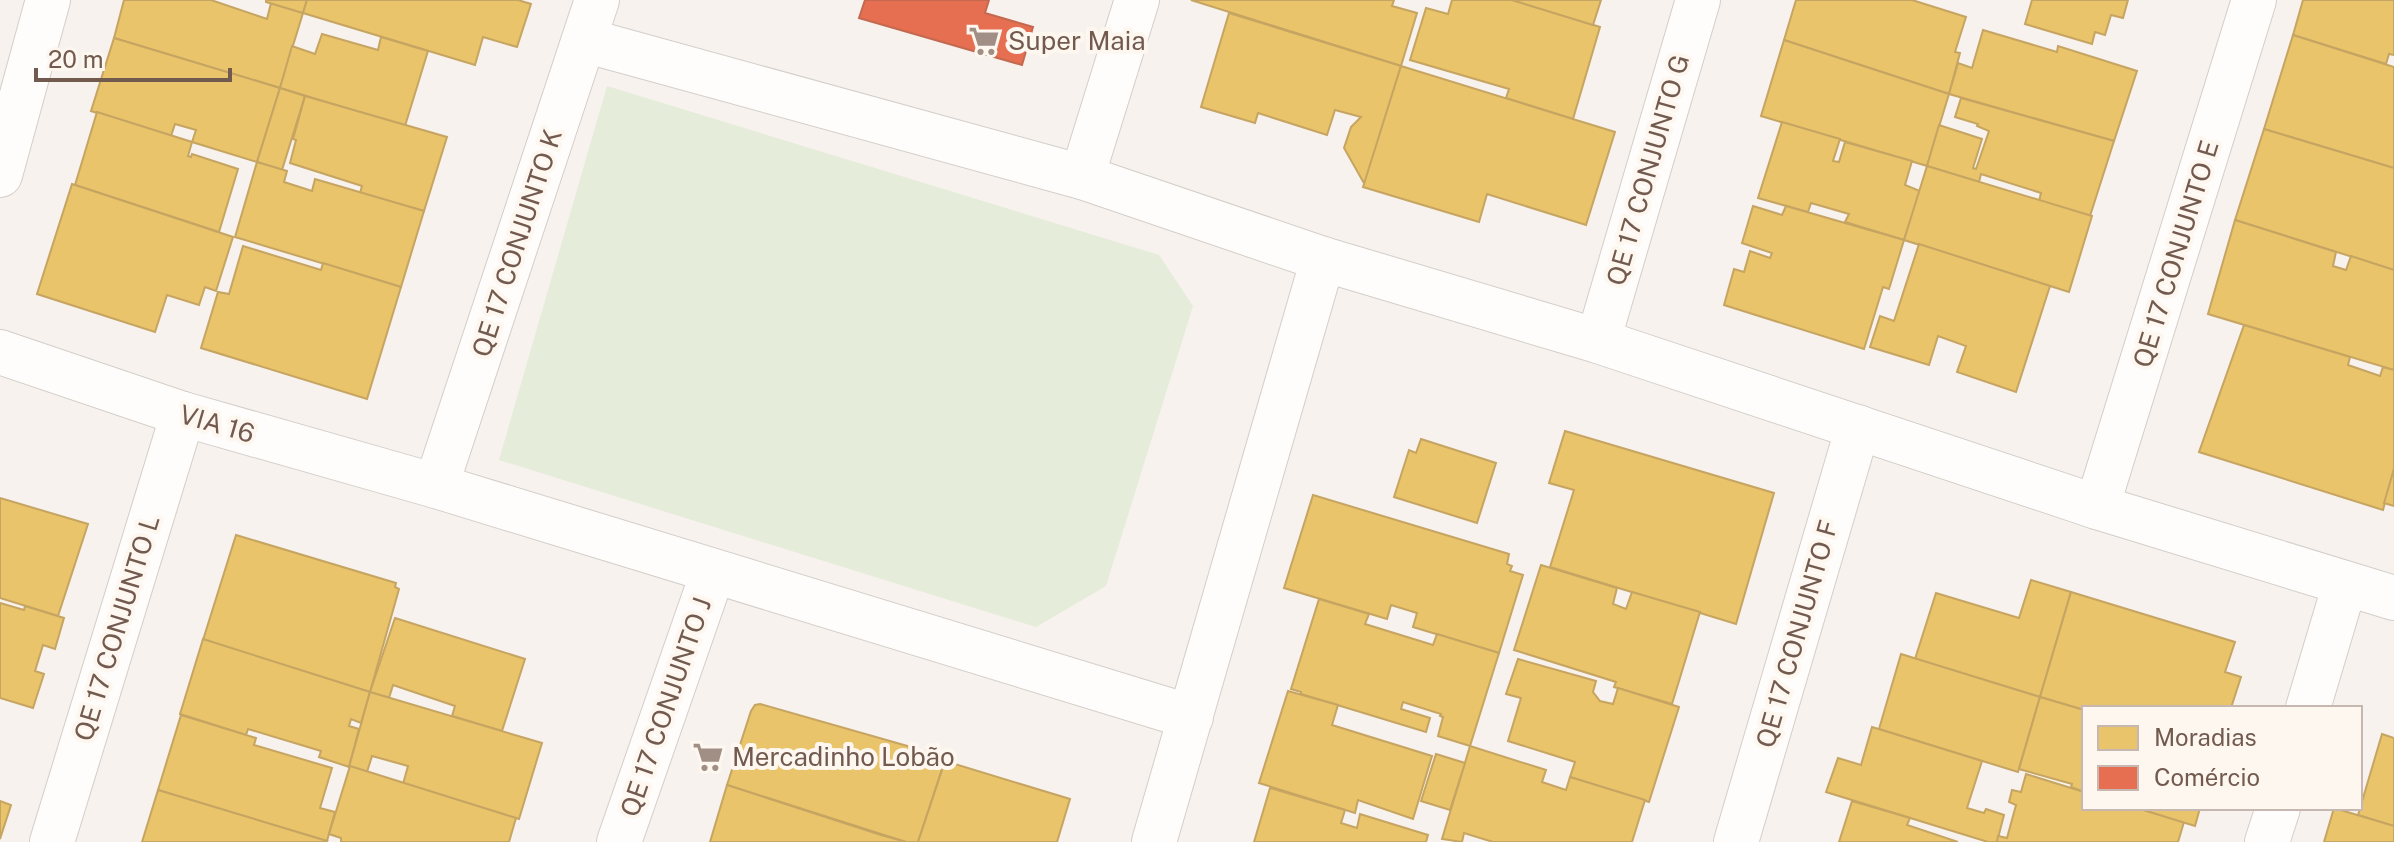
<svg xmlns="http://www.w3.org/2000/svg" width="2394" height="842" viewBox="0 0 2394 842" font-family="'Public Sans',sans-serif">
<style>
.green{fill:#e5ecd9}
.homes{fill:#e9c46a;stroke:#c6a462;stroke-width:2}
.shops{fill:#e76f51;stroke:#c46950;stroke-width:2}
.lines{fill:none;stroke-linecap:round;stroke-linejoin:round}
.minor-casing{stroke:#d4cec8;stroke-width:46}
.minor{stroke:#fefdfc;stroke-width:44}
.labels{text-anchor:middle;stroke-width:8;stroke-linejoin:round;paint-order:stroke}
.poi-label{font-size:26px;fill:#735a4f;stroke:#fdf7f0;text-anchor:start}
.street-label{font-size:26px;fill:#735a4f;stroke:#fdf7f0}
</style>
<rect width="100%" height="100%" fill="#f7f2ed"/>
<path class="green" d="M607 86 1159 255 1193 306 1106 586 1036 627 499 460Z"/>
<g class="homes">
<path d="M124 0H211L267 19 271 3 303 13 280 88 114 38Z"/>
<path d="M266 0H307L303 13 266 2Z"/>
<path d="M307 0H518L531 4 517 47 483 37 475 65 303 13Z"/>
<path d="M1191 0H1394L1392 6 1417 13 1401 66Z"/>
<path d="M1452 0H1512L1600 27 1573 119 1506 98 1509 89 1410 60 1426 8 1448 14Z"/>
<path d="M1512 0H1601L1593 25Z"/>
<path d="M1796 0H1912L1966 17 1955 52 1960 53 1949 94 1784 40Z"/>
<path d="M2032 0H2128L2123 18 2111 15 2105 35 2095 32 2092 44 2025 24Z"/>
<path d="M2303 0H2394V55L2389 54 2386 64 2293 35Z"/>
<path d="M1229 13 1401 66 1365 185 1344 148 1351 127 1361 117 1335 110 1327 135 1258 113 1255 123 1201 107Z"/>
<path d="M1983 30 2057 52 2058 46 2137 71 2114 141 1949 94 1958 63 1972 68Z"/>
<path d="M322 34 378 50 381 37 428 51 405 126 280 88 292 46 315 54Z"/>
<path d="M2293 35 2394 67V168L2264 129Z"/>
<path d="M114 38 280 88 257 162 192 142 196 130 175 124 171 136 91 111Z"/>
<path d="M1784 40 1949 94 1927 166 1761 116Z"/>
<path d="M1401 66 1615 132 1586 225 1487 194 1479 222 1363 187Z"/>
<path d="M280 88 305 96 282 170 257 162Z"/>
<path d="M305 96 447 137 424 211 360 193 362 186 290 163 296 140 293 139Z"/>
<path d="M1961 98 2114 141 2090 216 2039 201 2041 193 1981 174 1979 182 1927 166 1939 125 1982 139 1973 168 1976 169 1989 131 1977 126 1978 124 1955 117Z"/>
<path d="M97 112 192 142 188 156 191 157 192 154 238 169 219 232 75 185Z"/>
<path d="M1782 122 1840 139 1833 161 1839 162 1845 142 1912 161 1905 185 1920 191 1904 240 1845 222 1849 214 1811 203 1808 212 1758 198Z"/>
<path d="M2264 129 2394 168V270L2235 220Z"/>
<path d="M257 162 287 171 284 182 312 191 315 179 424 211 401 287 235 237Z"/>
<path d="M1927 166 2092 216 2069 292 1904 240Z"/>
<path d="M72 184 233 237 216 291 205 287 199 305 167 295 155 332 37 294Z"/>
<path d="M1753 206 1782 215 1786 206 1904 240 1889 289 1883 287 1864 349 1724 305 1734 269 1744 272 1750 251 1770 258 1772 253 1742 243Z"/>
<path d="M2235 220 2336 252 2333 266 2346 270 2351 256 2394 270V370L2208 314Z"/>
<path d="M1919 244 2050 286 2016 392 1957 372 1966 346 1938 336 1929 365 1870 347 1880 316 1894 321Z"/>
<path d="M243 246 321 270 323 263 401 287 367 399 201 348 218 292 229 294Z"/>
<path d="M2244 325 2350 357 2348 365 2380 376 2383 367 2394 370V469L2383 510 2199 452Z"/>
<path d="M1565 431 1774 493 1736 624 1550 567 1574 490 1549 483Z"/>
<path d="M1421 439 1496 463 1477 523 1394 497 1409 450 1416 453Z"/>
<path d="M2394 469V506L2384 503Z"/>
<path d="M1313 495 1509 554 1507 564 1512 566 1510 571 1523 575 1499 653 1413 627 1417 613 1391 605 1387 619 1284 588Z"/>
<path d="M0 498 88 524 58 616 0 598Z"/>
<path d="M236 535 396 583 395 587 399 589 370 692 203 640Z"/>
<path d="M1541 565 1617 588 1613 604 1626 609 1632 592 1700 612 1672 704 1614 687 1616 682 1514 650Z"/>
<path d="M2031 580 2071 592 2040 697 1915 659 1936 593 2019 618Z"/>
<path d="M2071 592 2235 642 2225 672 2241 677 2231 708H2084V710L2040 697Z"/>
<path d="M1319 599 1369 614 1365 624 1433 645 1437 634 1499 653 1470 746 1438 736 1443 717 1440 716 1441 714 1403 702 1401 709 1430 718 1426 732 1301 694V692L1291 689Z"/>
<path d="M0 603 24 610 25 606 64 618 55 649 43 645 35 671 44 674 33 708 0 698Z"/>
<path d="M395 618 525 659 502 731 452 716 455 706 393 685 389 698 370 692Z"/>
<path d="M203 639 370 692 361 723 351 719 349 726 359 729 349 767 319 757 321 751 248 729 246 735 180 714Z"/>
<path d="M1901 654 2040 697 2018 772 1879 729Z"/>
<path d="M1518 659 1596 681 1593 692 1600 701 1613 704 1618 688 1679 707 1649 802 1570 777 1575 762 1508 741 1521 698 1506 694Z"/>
<path d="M1288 691 1338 705 1332 725 1432 756 1413 819 1358 800 1355 813 1259 783Z"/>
<path d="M370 692 542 743 519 819 403 784 408 766 372 756 367 772 349 767Z"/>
<path d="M2040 697 2084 710V792L2071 787 2072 784 2019 769Z"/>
<path d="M760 704 946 757 918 842H906L727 785 751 711 755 705Z"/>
<path d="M181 715 256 738 254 745 332 768 320 808 335 812 327 841 158 790Z"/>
<path d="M1872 727 1982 761 1967 808 1984 813 1986 809 2004 815 1997 842H1988L1826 792 1838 758 1861 765Z"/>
<path d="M2382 734 2394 738V826L2358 815Z"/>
<path d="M1470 746 1546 770 1542 782 1566 790 1570 777 1645 800 1632 842H1493L1464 833 1462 842 1442 839Z"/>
<path d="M1436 754 1465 763 1450 810 1421 801Z"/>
<path d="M945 761 1070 799 1057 842H918Z"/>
<path d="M350 766 516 818 509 842H341V838L329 834Z"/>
<path d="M2026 774 2084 792V808H2137L2184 822 2178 842H1997L1998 836 2007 838 2016 805 2009 802 2012 790 2021 792Z"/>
<path d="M727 785 881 835 906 842H710Z"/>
<path d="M1270 788 1345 810 1341 823 1357 828 1360 814 1428 835 1426 842H1254Z"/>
<path d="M158 790 327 841 326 842H142Z"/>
<path d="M0 801 11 805 0 839Z"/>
<path d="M1852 801 1910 818 1907 825 1958 842H1839Z"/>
<path d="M2137 808H2200L2195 826Z"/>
<path d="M2334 808 2394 826V842H2324Z"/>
</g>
<path class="shops" d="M865 0H989L985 13 1033 27 1022 65 859 18Z"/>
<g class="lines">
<g class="minor-casing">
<g id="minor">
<path d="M584 40 1082 177 1323 259 1598 341 2097 507 2394 598"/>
<path d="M0 175 48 0"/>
<path d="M1082 177 1137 0"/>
<path d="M1598 341 1698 0"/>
<path d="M0 352 183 414 436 486 1191 717"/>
<path d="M436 486 597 0"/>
<path d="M2097 507 2254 0"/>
<path d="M2308 708 2345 584"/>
<path d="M52 842 183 414"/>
<path d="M619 842 713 572"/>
<path d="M1154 842 1323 259"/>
<path d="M1736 842 1858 427"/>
<path d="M2267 842 2278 808"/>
</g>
</g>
<use href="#minor" class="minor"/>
</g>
<defs>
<g id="supermarket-bare" transform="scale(2.4)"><path d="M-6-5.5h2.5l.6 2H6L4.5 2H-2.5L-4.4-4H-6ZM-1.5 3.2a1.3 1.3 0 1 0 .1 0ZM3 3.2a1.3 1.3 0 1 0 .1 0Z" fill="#a18f86" stroke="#fdf7f0" stroke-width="2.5" paint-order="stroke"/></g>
</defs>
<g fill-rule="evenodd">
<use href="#supermarket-bare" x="984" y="41"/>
<use href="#supermarket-bare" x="708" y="757"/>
</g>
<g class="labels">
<g class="poi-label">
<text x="1008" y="50">Super Maia</text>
<text x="732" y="766">Mercadinho Lobão</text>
</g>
<g class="street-label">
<text transform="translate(1648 170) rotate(-74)" y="9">QE 17 CONJUNTO G</text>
<text transform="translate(517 243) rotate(-72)" y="9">QE 17 CONJUNTO K</text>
<text transform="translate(2176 254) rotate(-73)" y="9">QE 17 CONJUNTO E</text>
<text transform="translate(217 424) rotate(16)" y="9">VIA 16</text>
<text transform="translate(117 628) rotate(-73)" y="9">QE 17 CONJUNTO L</text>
<text transform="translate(1797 634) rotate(-74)" y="9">QE 17 CONJUNTO F</text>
<text transform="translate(666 707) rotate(-71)" y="9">QE 17 CONJUNTO J</text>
</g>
</g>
<rect x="2082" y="706" width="280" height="104" fill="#fdf7f0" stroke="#c6b8b0" stroke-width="2"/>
<rect x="2098" y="726" width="40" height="24" fill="#e9c46a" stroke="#c6b8b0" stroke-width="2"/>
<text x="2154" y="746" font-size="24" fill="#735a4f">Moradias</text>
<rect x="2098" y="766" width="40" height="24" fill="#e76f51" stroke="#c6b8b0" stroke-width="2"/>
<text x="2154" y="786" font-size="24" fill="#735a4f">Comércio</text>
<path d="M36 68v12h194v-12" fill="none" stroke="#735a4f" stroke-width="4"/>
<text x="48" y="68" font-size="24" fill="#735a4f" stroke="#fdf7f0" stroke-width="6" paint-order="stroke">20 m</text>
</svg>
